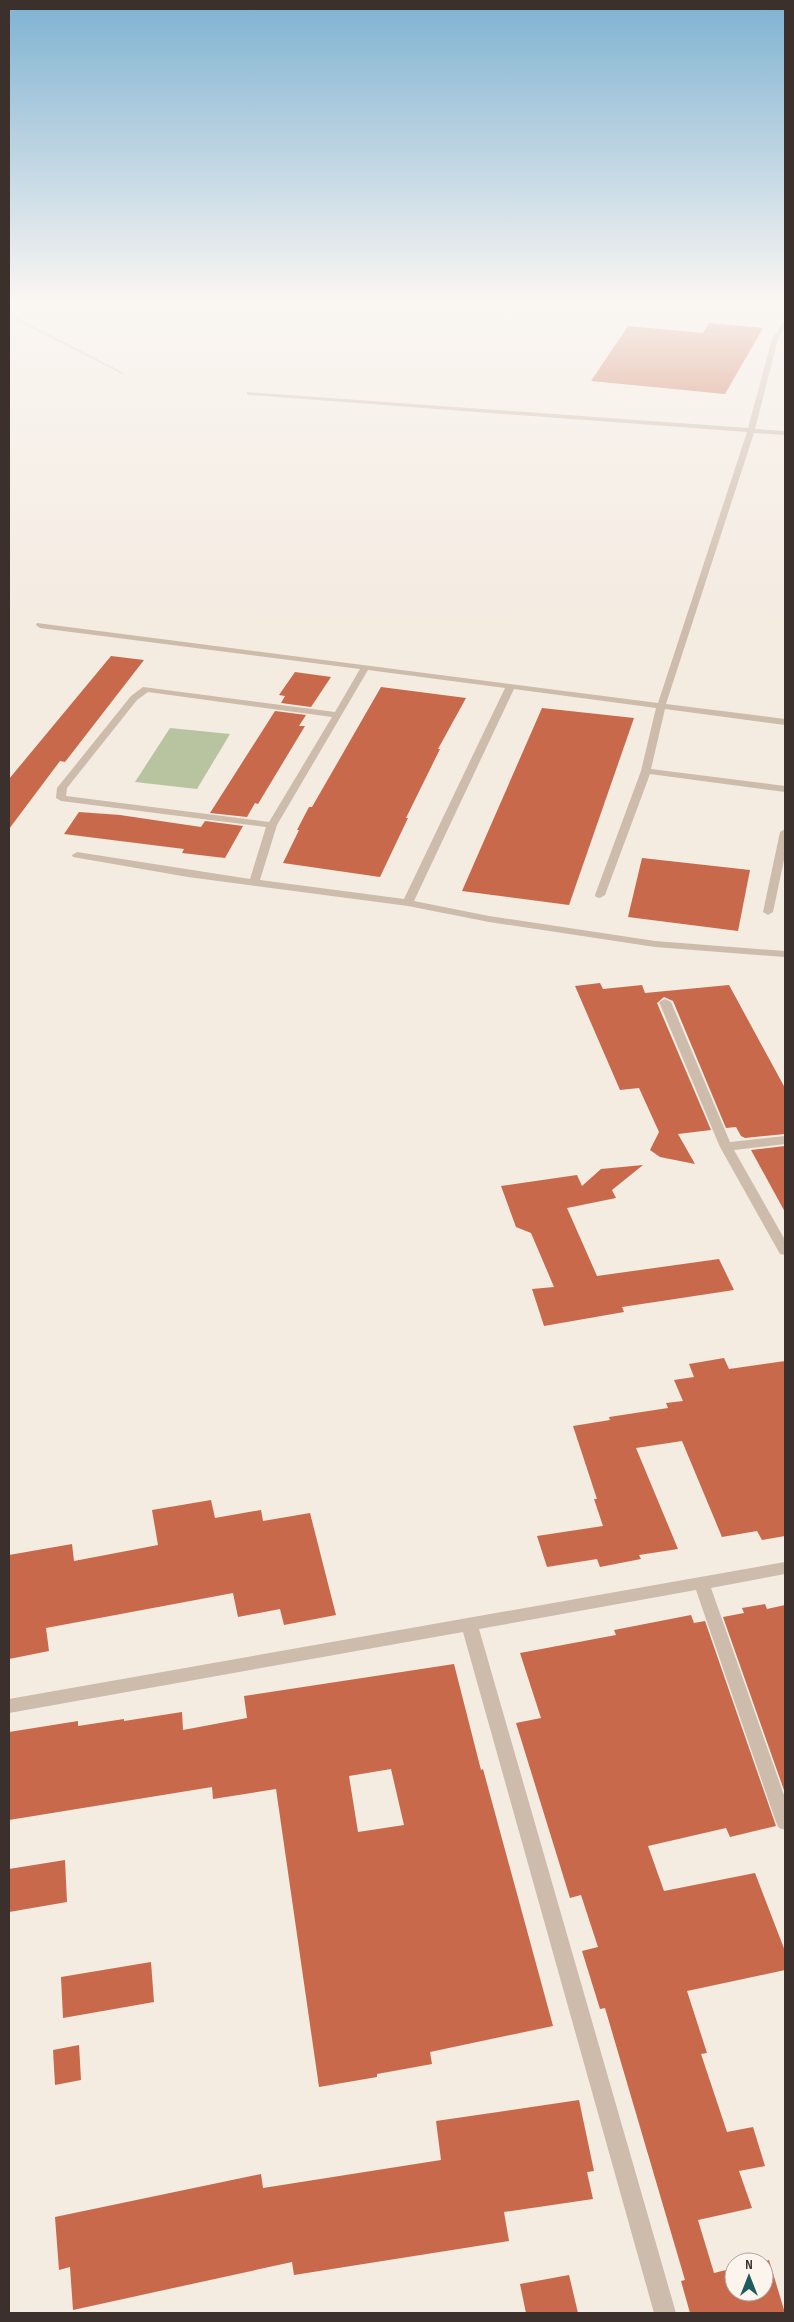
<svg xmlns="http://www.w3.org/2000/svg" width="794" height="2322" viewBox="0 0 794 2322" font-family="'Sofia Sans Condensed',sans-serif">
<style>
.green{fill:#b8c4a0}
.building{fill:#c8694b;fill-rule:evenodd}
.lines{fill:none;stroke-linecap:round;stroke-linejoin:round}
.path{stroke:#b9a596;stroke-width:2;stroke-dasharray:1 1;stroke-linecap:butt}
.street{fill:#cdbbac;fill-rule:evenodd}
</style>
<rect width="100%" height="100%" fill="#f4ebe1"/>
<path class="green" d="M170 728 230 734 197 789 135 782Z"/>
<g class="building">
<path d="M709 323 763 328 725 394 591 381 628 326 703 333Z"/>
<path d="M111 656 144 660 65 762 60 761 9 829V779Z"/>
<path d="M295 672 331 677 311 707 281 703 285 696 279 695Z"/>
<path d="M381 687 466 698 438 749H440L406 818H408L380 877 283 863 299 830H297L309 807H312Z"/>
<path d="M542 708 634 718 569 905 462 891Z"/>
<path d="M275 711 306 715 299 726H305L258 804 255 803 247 817 210 813Z"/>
<path d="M79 812 120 815 201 827 205 821 243 826 225 858 182 853 184 849 64 834Z"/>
<path d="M642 858 750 870 738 931 628 917Z"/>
<path d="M600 983 603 989 642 985 645 993 729 985 785 1088V1134L745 1138 741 1136 736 1127 726 1128 673 1001 664 997 657 1003 711 1130 678 1134 695 1164 660 1157 650 1150 659 1132 639 1088 620 1090 575 986Z"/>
<path d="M785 1146V1212L751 1150Z"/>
<path d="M643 1165 612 1190 616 1198 567 1208 597 1276 719 1259 734 1290 622 1307 624 1312 544 1326 532 1289 554 1287 531 1233 516 1227 501 1186 577 1175 582 1186 601 1169Z"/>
<path d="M724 1358 729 1369 785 1361V1536L762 1540 757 1531 722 1537 682 1441 636 1448 678 1549 639 1555 641 1559 600 1567 597 1559 547 1567 537 1536 603 1526 594 1499H597L573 1426 610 1420 609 1417 668 1408 666 1403 683 1401 674 1380 694 1377 689 1364Z"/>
<path d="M211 1500 215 1518 261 1510 263 1521 310 1513 336 1615 284 1625 280 1609 238 1617 233 1593 46 1628 49 1651 9 1659V1555L72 1544 74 1561 158 1545 152 1510Z"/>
<path d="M765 1604 767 1609 785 1605V1793L723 1617 744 1613 742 1608Z"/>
<path d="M691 1615 694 1623 705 1621 776 1826 730 1837 726 1828 648 1846 664 1891 755 1873 785 1951V1970L687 1991 707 2053 701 2054 727 2132 753 2127 765 2166 739 2171 752 2208 698 2220 714 2273 734 2268V2292H764V2262H762L769 2260 785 2313H690L681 2281 685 2280 605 2008 600 2009 582 1951 598 1947 581 1895 570 1898 516 1723 541 1718 520 1653 616 1635 614 1630Z"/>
<path d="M454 1664 481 1770 483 1769 553 2026 430 2052 432 2064 377 2074V2077L319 2087 276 1789 213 1799 212 1787 9 1820V1732L78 1721V1726L124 1719V1721L182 1712 183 1730 247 1718 244 1696ZM391 1769 404 1825 358 1832 349 1776Z"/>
<path d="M65 1860 67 1902 9 1912V1869Z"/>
<path d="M151 1962 154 2002 63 2018 61 1977Z"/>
<path d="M79 2045 81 2080 55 2085 53 2050Z"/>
<path d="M579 2100 594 2171 587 2172 593 2199 504 2212 509 2241 294 2275 292 2262 73 2310 70 2267 59 2270 55 2217 261 2174 263 2188 441 2160 436 2121Z"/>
<path d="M569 2275 578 2313H526L520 2284Z"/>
</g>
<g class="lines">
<path class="path" d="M9 315 122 373"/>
<g class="street">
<path d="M785 320V327L778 339 755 429 785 431V435L754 433 666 704 785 719V725L665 709 651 769 785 786V792L650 774 605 895 600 898 596 897 595 895 641 771 656 708 514 689 414 901 489 916 655 941 785 951V957L655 947 489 922 408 906 188 877 73 857 72 855 77 852 250 879 266 827 61 801 56 798 57 788 131 696 143 687 335 712 360 669 40 628 36 625 37 623 658 703 747 432 249 395 247 394V392L748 428 772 339ZM368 670 505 688 404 899 260 880 277 825ZM148 692 332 717 269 822 66 796 67 788 137 700Z"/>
<path d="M785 829V855L773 912 768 915 763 912 780 832Z"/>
<path d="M665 999 671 1002 730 1142 785 1136V1144L734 1150 785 1240V1255L780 1254 720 1147 659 1002Z"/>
<path d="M785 1562V1574L711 1588 785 1798V1830L779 1828 776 1822 696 1590 479 1629 676 2313H654L463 1632 9 1713V1699Z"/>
</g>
</g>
<linearGradient id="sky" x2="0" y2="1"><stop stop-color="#7eb2d2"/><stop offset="0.48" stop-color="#faf6f2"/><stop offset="1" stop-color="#faf6f2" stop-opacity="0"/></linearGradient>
<rect width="794" height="625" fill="url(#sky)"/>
<rect width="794" height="2322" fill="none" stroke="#3b302b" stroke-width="20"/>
<g transform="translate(749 2277)"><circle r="24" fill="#fbf5ee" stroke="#aea6a0"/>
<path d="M0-4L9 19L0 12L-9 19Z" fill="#1f5a5e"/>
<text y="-8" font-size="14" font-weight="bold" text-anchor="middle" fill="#3b302b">N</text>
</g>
</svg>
